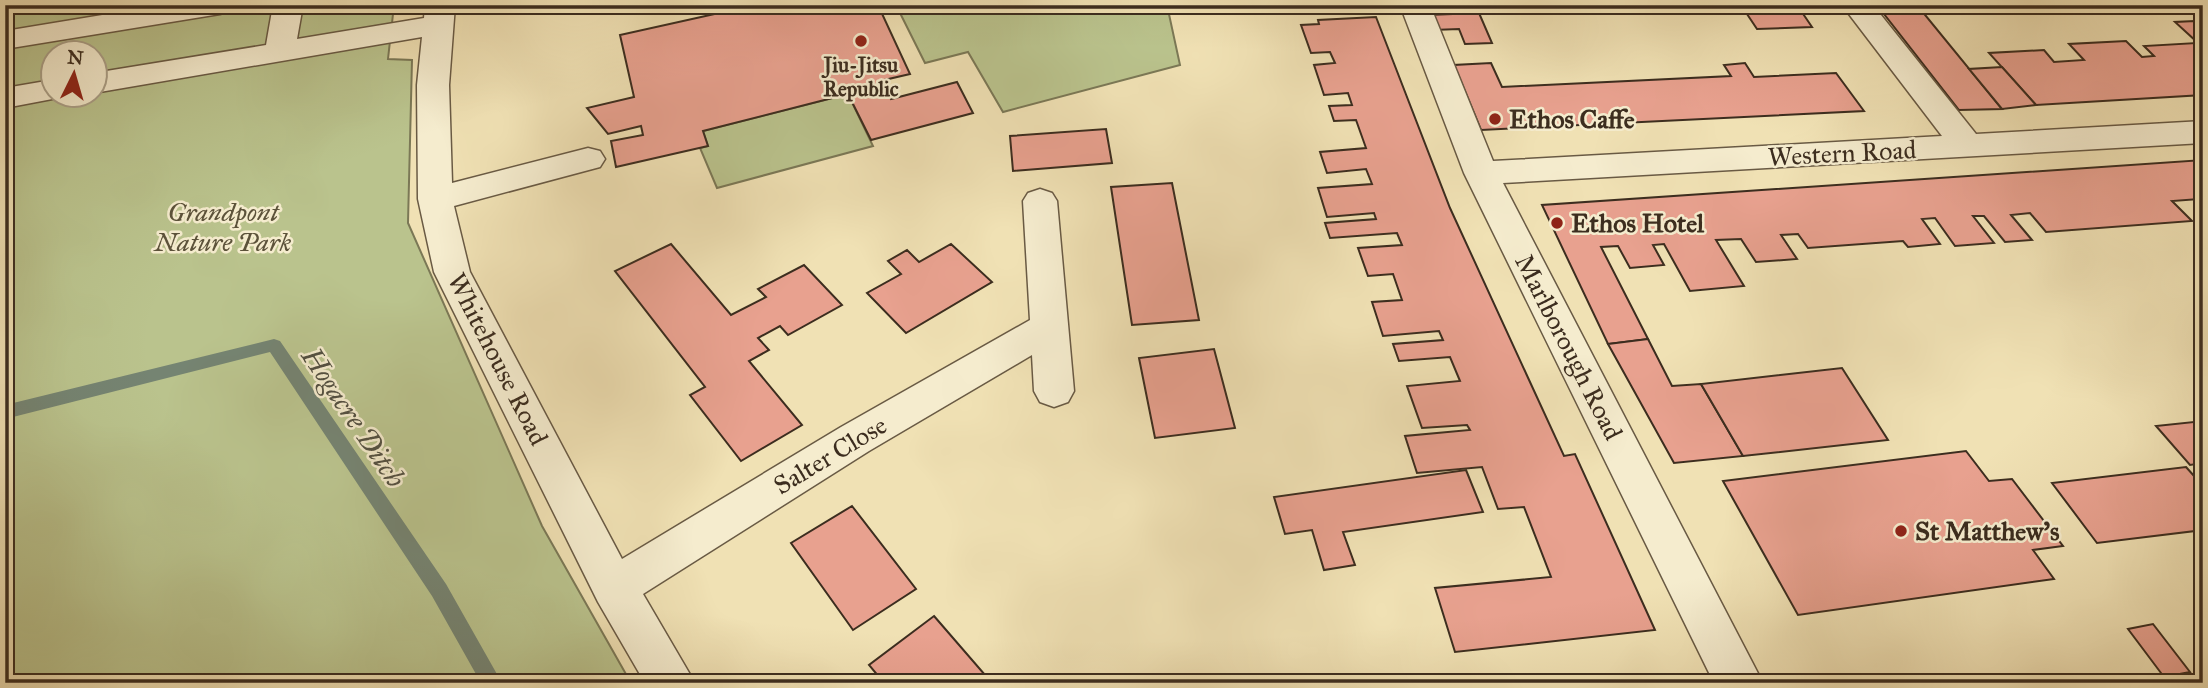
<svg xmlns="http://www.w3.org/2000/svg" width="2208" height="688" viewBox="0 0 2208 688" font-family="'IM FELL Great Primer',serif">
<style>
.green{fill:#bac38d;stroke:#7b7856;stroke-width:2;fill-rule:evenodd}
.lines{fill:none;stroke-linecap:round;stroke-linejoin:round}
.stream{fill:#758472;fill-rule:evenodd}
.building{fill:#e8a18f;stroke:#3c2d1f;stroke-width:2}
.minor-casing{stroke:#695a44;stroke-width:3}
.minor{fill:#f5ecce;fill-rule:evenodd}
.poi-dot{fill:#8f2418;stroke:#f5ecce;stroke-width:2.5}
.labels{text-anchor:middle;stroke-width:5;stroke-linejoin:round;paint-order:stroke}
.far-poi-label{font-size:21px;font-weight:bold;fill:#3c2d1f;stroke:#f5ecce}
.poi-label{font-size:26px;font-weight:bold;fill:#3c2d1f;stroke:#f5ecce;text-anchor:start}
.street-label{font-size:26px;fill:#3c2d1f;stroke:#f5ecce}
.park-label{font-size:26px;font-style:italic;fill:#5c523a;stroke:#f5ecce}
.water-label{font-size:28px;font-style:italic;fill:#545142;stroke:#f5ecce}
</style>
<rect width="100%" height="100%" fill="#f0e1b4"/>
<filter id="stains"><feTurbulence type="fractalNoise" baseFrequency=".00286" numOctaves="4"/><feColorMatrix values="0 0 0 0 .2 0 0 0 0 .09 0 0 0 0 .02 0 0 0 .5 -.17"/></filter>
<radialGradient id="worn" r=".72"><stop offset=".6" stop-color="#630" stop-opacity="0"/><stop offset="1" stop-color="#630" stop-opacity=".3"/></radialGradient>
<g class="green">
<path d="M5 5H394L388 59 412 60 408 223 542 526 631 683H5ZM52 52H94V94H52Z"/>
<path d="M896 5H1167L1180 65 1003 112 968 52 925 63Z"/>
<path d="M848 94 873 146 717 188 700 148 708 146 703 131Z"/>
</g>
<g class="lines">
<path class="stream" d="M274 339 280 341 446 584 502 683H481L432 596 270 352 5 419V405Z"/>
</g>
<g class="building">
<path d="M755 5H878L910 74 880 81 891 99 957 82 973 113 871 140 848 94 703 131 708 146 616 167 611 141 643 135 641 126 608 134 587 108 634 97 620 35Z"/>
<path d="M1426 5H1512L1514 11 1429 13Z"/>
<path d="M1741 5H1797L1812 27 1757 29Z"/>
<path d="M1877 5H1917L2002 109 1959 110Z"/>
<path d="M1479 13 1492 43 1465 44 1459 29 1433 30 1427 15Z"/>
<path d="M1376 17 1450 208 1564 456 1575 454 1655 630 1455 652 1435 588 1551 577 1524 507 1498 509 1482 467 1417 473 1405 436 1470 430 1467 425 1422 428 1407 386 1460 381 1450 357 1399 361 1393 344 1443 340 1439 331 1383 336 1372 302 1402 300 1393 274 1368 276 1358 248 1402 245 1397 233 1330 238 1325 223 1376 219 1374 213 1327 217 1318 188 1372 184 1366 169 1327 173 1320 152 1366 148 1356 120 1334 121 1329 106 1352 105 1348 93 1324 95 1314 65 1335 63 1330 52 1311 53 1301 25 1319 24 1318 20Z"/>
<path d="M2195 21 2203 26V95L2036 105 1989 53 2044 50 2054 62 2084 60 2069 44 2126 41 2142 57 2154 56 2144 46 2198 43 2175 22Z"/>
<path d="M1491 63 1502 87 1731 76 1724 65 1745 63 1754 77 1836 73 1864 111 1481 130 1454 65Z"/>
<path d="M2002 67 2036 105 2002 109 1969 69Z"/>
<path d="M1106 129 1112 163 1013 171 1010 136Z"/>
<path d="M2203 160V203L2199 199 2172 201 2192 221 2046 232 2030 213 2011 215 2032 240 2005 242 1984 216H1973L1994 243 1955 246 1935 218 1922 219 1940 244 1908 247 1903 241 1808 248 1798 234 1781 235 1797 259 1756 262 1741 239 1716 240 1744 286 1690 291 1664 244 1653 245 1664 265 1630 268 1618 246 1601 247 1648 339 1608 344 1542 205Z"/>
<path d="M1172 183 1199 320 1132 325 1111 187Z"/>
<path d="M671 244 731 315 766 297 758 289 804 265 842 305 788 335 780 326 758 338 769 350 749 361 802 425 741 461 690 395 705 387 615 271Z"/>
<path d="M951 244 992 282 906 333 867 293 901 274 888 261 907 250 919 262Z"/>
<path d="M1648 339 1672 386 1701 384 1743 456 1674 463 1608 344Z"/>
<path d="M1214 349 1235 428 1155 438 1139 358Z"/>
<path d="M1842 368 1888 440 1743 456 1701 384Z"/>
<path d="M2203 421V463L2190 465 2156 426Z"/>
<path d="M1966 451 1989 481 2012 479 2063 546 2033 550 2054 579 1798 615 1723 481Z"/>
<path d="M2186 467 2203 486V530L2097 543 2052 483Z"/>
<path d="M1466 470 1483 512 1343 532 1355 565 1324 570 1312 530 1285 534 1274 497Z"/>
<path d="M852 506 916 589 853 630 791 543Z"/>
<path d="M934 616 992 683H884L869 665Z"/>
<path d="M2153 624 2190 672 2164 677 2128 629Z"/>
</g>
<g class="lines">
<g class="minor-casing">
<g id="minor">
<path d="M163 5H235L230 11 220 14 5 49V31Z"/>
<path d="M273 5H303L297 39 424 18 425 5H455L449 85 452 183 588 148 600 151 605 159 600 167 454 206 470 272 622 559 841 427 1030 320 1023 201 1028 193 1040 189 1052 193 1057 201 1074 391 1068 402 1054 407 1040 402 1034 391 1032 355 869 451 643 594 695 683H645L598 602 434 272 418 199 417 85 422 37 94 93V73L266 45Z"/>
<path d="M1400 5H1430L1493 161 1942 136 1842 5H1873L1976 134 2203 121V143L1503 183 1763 683H1714L1464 173Z"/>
<path d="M52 80V94H65L63 97 5 108V88Z"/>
</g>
</g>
<use href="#minor" class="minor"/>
</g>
<g class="poi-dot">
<circle cx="861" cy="41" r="7"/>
<circle cx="1495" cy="119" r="7"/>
<circle cx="1557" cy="223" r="7"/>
<circle cx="1901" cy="531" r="7"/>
</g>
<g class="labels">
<g class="far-poi-label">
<text x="861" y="72">Jiu-Jitsu<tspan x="861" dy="24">Republic</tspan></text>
</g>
<g class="poi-label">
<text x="1509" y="128">Ethos Caffe</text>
<text x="1571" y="232">Ethos Hotel</text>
<text x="1915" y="540">St Matthew's</text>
</g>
<g class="street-label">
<text transform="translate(1842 153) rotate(-3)" y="9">Western Road</text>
<text transform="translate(1569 347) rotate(63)" y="9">Marlborough Road</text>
<text transform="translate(498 359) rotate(63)" y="9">Whitehouse Road</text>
<text transform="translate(830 455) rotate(-31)" y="9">Salter Close</text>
</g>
<g class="park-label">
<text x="223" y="221">Grandpont<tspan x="223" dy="30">Nature Park</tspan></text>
</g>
<g class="water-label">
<text transform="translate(354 417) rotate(56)" y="10">Hogacre Ditch</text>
</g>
</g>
<rect width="2208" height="688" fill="none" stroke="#f0e1b4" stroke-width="28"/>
<rect x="7" y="7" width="2194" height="674" fill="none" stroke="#3c2d1f" stroke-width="3.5"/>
<rect x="14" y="14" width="2180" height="660" fill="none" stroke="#3c2d1f" stroke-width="2"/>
<g transform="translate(74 74) rotate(5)"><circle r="33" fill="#f5ecce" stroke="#aba088" stroke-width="2"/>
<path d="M0-5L12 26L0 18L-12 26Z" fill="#8f2418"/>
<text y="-10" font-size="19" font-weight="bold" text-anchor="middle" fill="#3c2d1f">N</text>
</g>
<rect width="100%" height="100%" filter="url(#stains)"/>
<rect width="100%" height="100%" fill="url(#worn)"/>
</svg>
